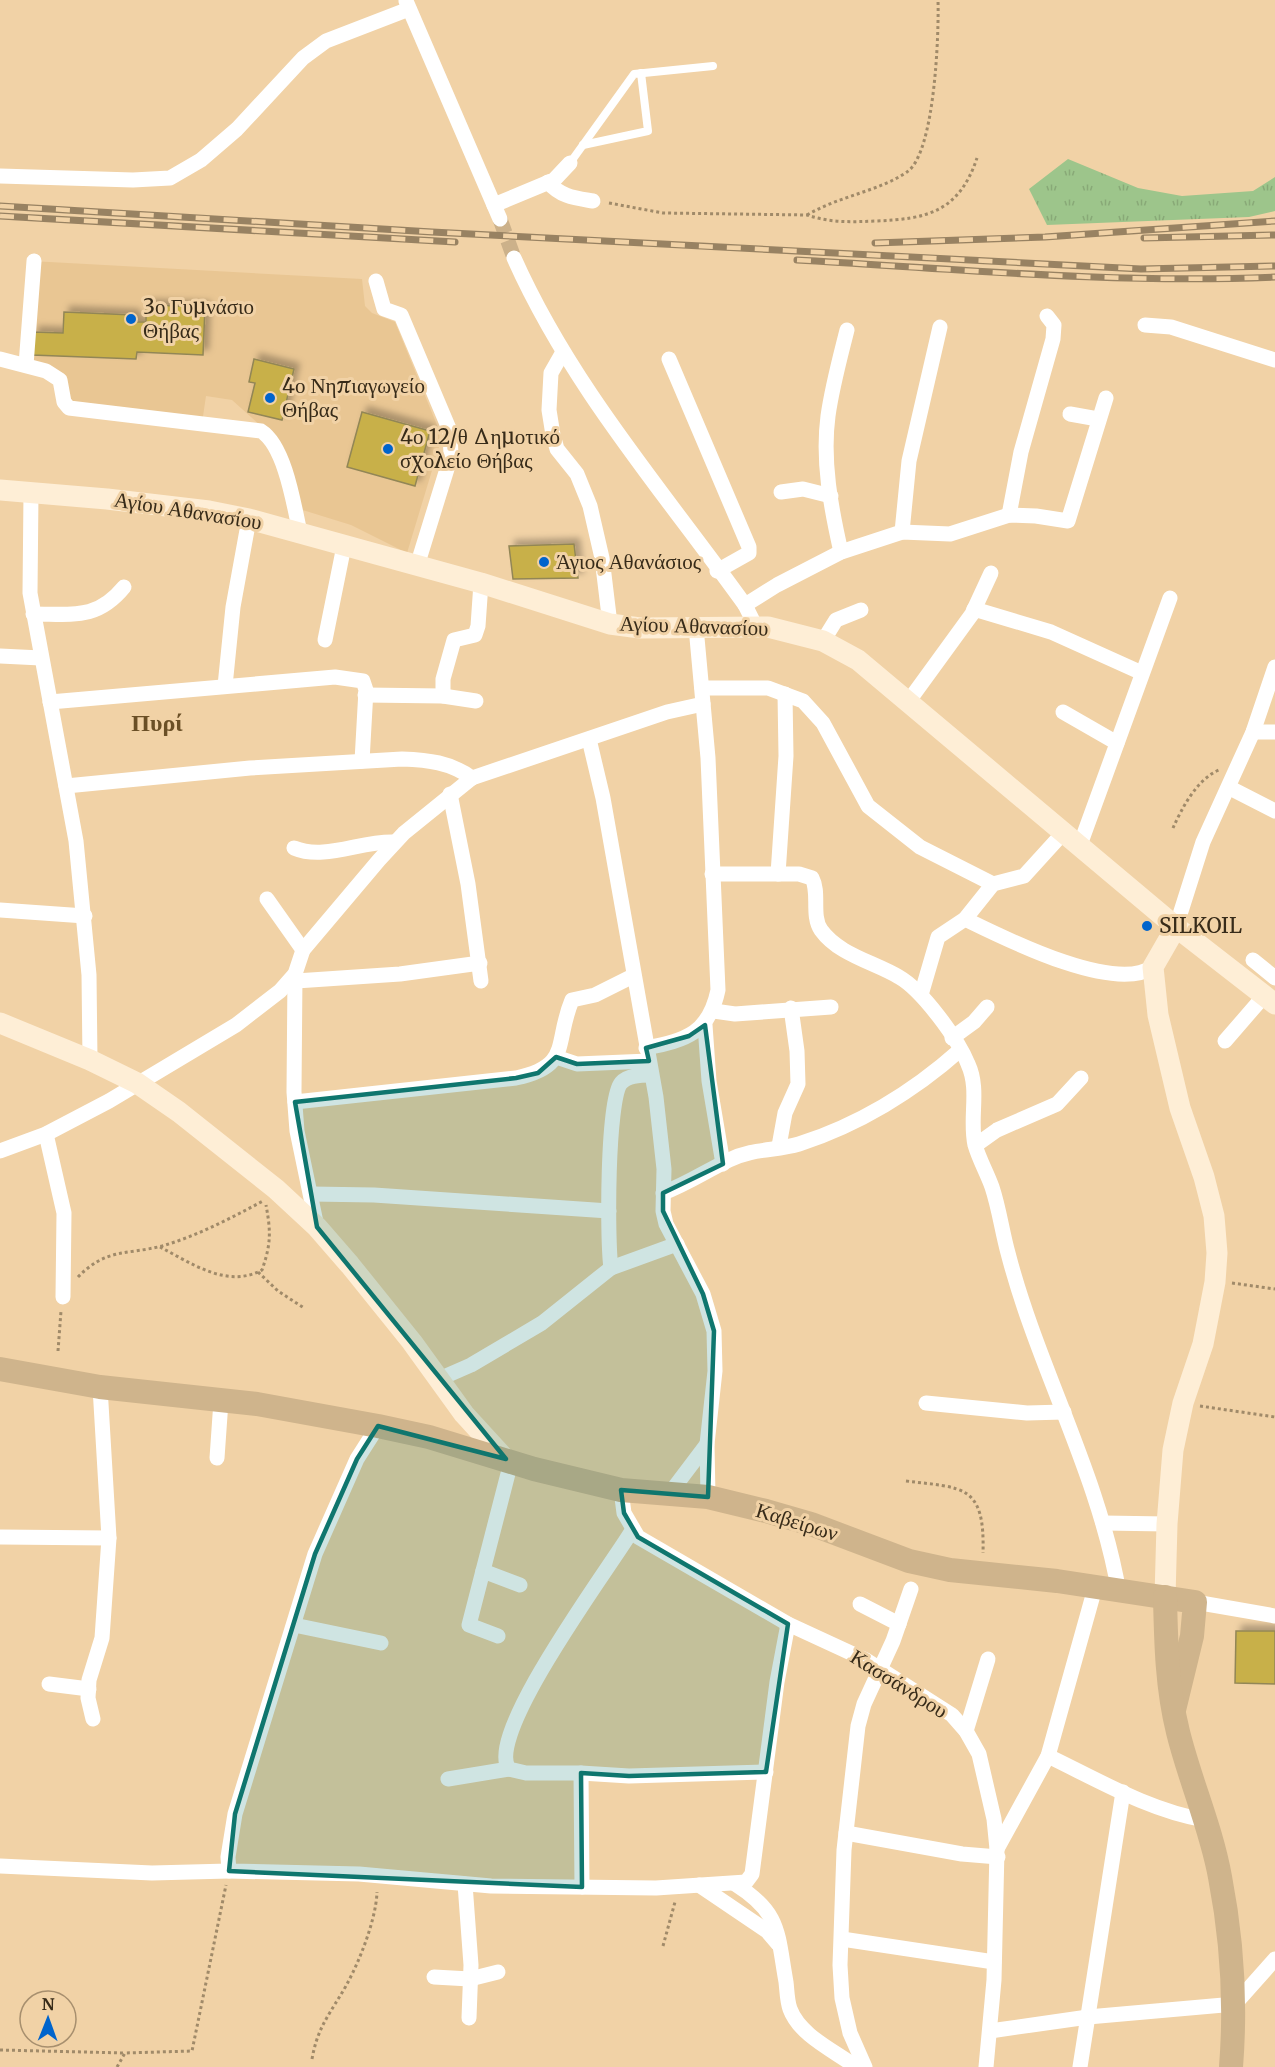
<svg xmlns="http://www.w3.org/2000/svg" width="1275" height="2067" viewBox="0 0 1275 2067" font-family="Merriweather,serif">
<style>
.built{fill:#e9c693}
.grass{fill:url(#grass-tufts)}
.building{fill:#c8b04a;stroke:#928656;stroke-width:1.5;filter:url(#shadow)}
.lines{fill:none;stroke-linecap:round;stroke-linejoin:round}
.street-tunnel{stroke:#ccb18a;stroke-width:15;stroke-dasharray:15 8;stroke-linecap:butt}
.path{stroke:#a08a69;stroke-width:3;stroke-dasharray:3 3;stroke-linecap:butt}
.lane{stroke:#fff;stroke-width:8}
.street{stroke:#fff;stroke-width:15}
.secondary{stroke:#feeed6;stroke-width:21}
.primary{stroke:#cfb48c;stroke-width:24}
.rail-casing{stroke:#988262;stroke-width:7}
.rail{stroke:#f1d2a6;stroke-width:4.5;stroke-dasharray:14;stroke-linecap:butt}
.marked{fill:#0f766e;fill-opacity:0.2;stroke:#0f766e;stroke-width:4.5;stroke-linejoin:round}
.poi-dot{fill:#0064cc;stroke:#f1d2a6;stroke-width:2}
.labels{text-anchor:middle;stroke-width:6;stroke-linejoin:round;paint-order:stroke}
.poi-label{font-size:21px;fill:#372b19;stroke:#f1d2a6;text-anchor:start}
.street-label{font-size:21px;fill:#372b19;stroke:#f1d2a6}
.quarter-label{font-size:24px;font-weight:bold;fill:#6a4f26;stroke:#f1d2a6}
</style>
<defs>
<pattern id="grass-tufts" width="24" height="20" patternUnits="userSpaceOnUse" patternTransform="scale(1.5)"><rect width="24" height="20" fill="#9dc58b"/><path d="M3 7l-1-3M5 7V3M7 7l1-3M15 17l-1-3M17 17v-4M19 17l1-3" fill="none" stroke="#88a977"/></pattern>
<filter id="shadow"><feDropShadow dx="5.5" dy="-5.5" stdDeviation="3" flood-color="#0004"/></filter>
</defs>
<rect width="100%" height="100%" fill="#f1d2a6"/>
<path class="built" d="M31 261 362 279 365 306 372 313 395 322 439 430 440 444 407 553 351 525 293 507 270 434 232 400 206 396 202 423 56 401 59 375 20 366Z"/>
<path class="grass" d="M1068 159 1138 188 1182 196 1253 191 1275 177V211L1249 217 1047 225 1029 189Z"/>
<g class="building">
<path d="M146 305 205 307 203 355 137 352 136 359 32 355 33 332 63 333 64 312 134 315V322H146Z"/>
<path d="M254 359 294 369 282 420 248 412 255 383 249 382Z"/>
<path d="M362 412 430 431 415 486 347 467Z"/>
<path d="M574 544 578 578 513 579 509 546Z"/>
<path d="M1236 1631H1275V1684L1235 1683Z"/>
</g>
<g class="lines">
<path class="street-tunnel" d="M500 219 514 258"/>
<g class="path">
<path d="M609 203 663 213 807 215C831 223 851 222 876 221 927 219 959 212 977 158"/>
<path d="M807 215C839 196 877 192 907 172 935 153 939 33 938 0"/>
<path d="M1173 828C1182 808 1197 779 1219 770"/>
<path d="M160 1247C191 1263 227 1289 262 1270 271 1244 271 1232 266 1205"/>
<path d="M258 1272 278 1291 304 1308"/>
<path d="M78 1277C106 1248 127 1255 162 1246 197 1236 231 1218 263 1201"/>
<path d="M1232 1283 1275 1289"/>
<path d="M58 1351 61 1311"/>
<path d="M1200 1406 1275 1417"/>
<path d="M906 1481C963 1488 985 1484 983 1553"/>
<path d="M663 1946 675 1902"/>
<path d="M0 2050 125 2053"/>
<path d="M312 2059C317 2031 326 2019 340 1996 356 1971 376 1922 377 1892"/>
<path d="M117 2067 125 2053 192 2051 226 1885"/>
</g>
<g class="lane">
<path d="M583 145 648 131 641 73"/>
<path d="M570 163 634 74 713 66"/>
</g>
<g class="street">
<path d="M406 1 500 219"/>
<path d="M0 176 133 180 170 178 201 160 237 129 303 58 326 41 409 9"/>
<path d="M548 182C561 197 575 198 593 201"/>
<path d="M494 205 554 180 570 163"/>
<path d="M514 258C571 386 664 492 745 605L755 625"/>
<path d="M376 281 384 309 401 315 450 431 451 456 417 566"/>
<path d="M1145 325 1171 327 1275 360"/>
<path d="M563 352 551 373 549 410 553 435 557 449 577 474 590 506 602 558 610 624"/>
<path d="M0 359 46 371 60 380 64 402 69 408 261 431C285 446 294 505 300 533"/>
<path d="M669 359 749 547V553L717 571"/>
<path d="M26 365 34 261"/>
<path d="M1070 414 1098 419"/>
<path d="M781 492 803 489 831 496"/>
<path d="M31 494 30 593 76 841 89 975 90 1060"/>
<path d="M1009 515 1021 452 1053 339 1054 325 1047 316"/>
<path d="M902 532 909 461 940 327"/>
<path d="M841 552C831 508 822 461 828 416 832 387 840 358 847 330"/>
<path d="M745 605 777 585 841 552 902 532 950 534 1009 515 1036 516 1068 521 1106 398"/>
<path d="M974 609 1051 632 1142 673"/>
<path d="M33 614C73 614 97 620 124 587"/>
<path d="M325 640 344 546"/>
<path d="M823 641 836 620 861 610"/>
<path d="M0 656 41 658"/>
<path d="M225 686 233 607 249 519"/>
<path d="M702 688H768L803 701 823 723 868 806 920 847 993 884"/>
<path d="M365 695 443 696 476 701"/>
<path d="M443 696V679L454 640 475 635 478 626 481 583"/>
<path d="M50 702 335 677 363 681 366 690 362 761"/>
<path d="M908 702 972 614 991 573"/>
<path d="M1063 712 1117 743"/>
<path d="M1253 732H1275"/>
<path d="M589 739 603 798 656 1097 664 1169 663 1211 666 1224 703 1294 714 1331 715 1371 707 1444 708 1497"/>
<path d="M66 786 250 768 402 759C428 760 450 762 472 778"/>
<path d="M1230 788 1275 811"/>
<path d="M450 794 468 884 481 981"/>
<path d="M1080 845 1170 598"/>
<path d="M294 848C325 861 362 840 395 842"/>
<path d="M712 874H799L812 878C820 893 811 915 821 930 839 955 874 962 899 977 922 990 958 1039 968 1064 980 1090 969 1118 975 1145 979 1159 987 1173 992 1187 999 1208 1002 1231 1008 1253 1038 1369 1099 1474 1119 1593"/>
<path d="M778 874 786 756 785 694"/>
<path d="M267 899 303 950"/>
<path d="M0 910 85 916"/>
<path d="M965 919C1004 938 1114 994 1153 967"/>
<path d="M1176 927 1203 842 1253 732 1275 667"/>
<path d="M1253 960 1275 978"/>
<path d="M295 974 294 1092 297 1131 317 1227"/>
<path d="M296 981 400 974 480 963"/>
<path d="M921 995 938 937 965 919 993 884 1024 876 1064 832"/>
<path d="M714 1011 735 1014 831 1007"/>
<path d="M705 1025 709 1081 723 1164"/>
<path d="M952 1038 974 1022 987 1007"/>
<path d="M1225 1041 1264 996"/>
<path d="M646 1048C687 1040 709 1033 718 990L708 758 696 627"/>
<path d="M556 1057 577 1064 649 1061"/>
<path d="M295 1102 516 1078C572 1066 554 1043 572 1000L595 995 633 976"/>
<path d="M46 1134 64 1213 63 1297"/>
<path d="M976 1145 997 1130 1057 1104 1081 1078"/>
<path d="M779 1146 785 1113 798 1084 797 1051 791 1008"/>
<path d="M0 1151 46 1134 109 1101 236 1025 280 991 295 974 303 950 379 860 404 833 472 778 667 712 703 704"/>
<path d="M663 1193C687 1184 706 1171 729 1160 753 1148 776 1151 799 1144 858 1125 914 1091 960 1050"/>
<path d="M311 1194 374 1195 609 1211"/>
<path d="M611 1268C607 1241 607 1100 621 1083 628 1075 642 1075 651 1075"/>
<path d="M439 1379 471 1365 542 1323 611 1268 677 1244"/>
<path d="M926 1403 1027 1413 1064 1412"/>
<path d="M378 1426 357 1459 315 1554 235 1814 228 1857 229 1871 359 1874 491 1886 656 1888 746 1882 752 1874 777 1682 788 1624"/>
<path d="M217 1458 221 1401"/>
<path d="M621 1490 624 1513 638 1537 788 1624 866 1660 952 1715 966 1731 979 1754 994 1819 997 1849 994 1980 986 2067"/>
<path d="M670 1493 707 1444"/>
<path d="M1103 1523 1167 1524"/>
<path d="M633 1529C611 1566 484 1735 509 1769L526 1773H581L629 1776 766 1772"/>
<path d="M0 1537 109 1538"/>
<path d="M483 1571 520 1585"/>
<path d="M1195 1602 1275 1616"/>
<path d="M860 1604 899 1624"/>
<path d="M294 1625 381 1643"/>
<path d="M498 1636 469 1625 511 1462"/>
<path d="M49 1684 89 1689"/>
<path d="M93 1719 88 1698 89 1680 102 1638 109 1538 100 1387"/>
<path d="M966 1731 988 1659"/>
<path d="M1048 1756C1098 1780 1150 1811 1205 1820"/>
<path d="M581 1773 582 1887"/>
<path d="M448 1779 509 1769"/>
<path d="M846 1833 962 1854 998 1857"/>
<path d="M997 1849 1048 1756 1095 1588"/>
<path d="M0 1866 152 1873 229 1871"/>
<path d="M465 1884 471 1965 469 2018"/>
<path d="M735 1884C781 1913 777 1932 786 1982 787 1990 787 2001 790 2009 800 2036 835 2051 856 2067"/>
<path d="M699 1885 767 1931 778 1944"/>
<path d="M842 1939 994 1962"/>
<path d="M434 1977 470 1979 498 1972"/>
<path d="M990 2031 1088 2017 1235 2004 1275 1959"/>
<path d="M865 2067 850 2033 842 1998 840 1965 844 1850 858 1726 864 1704 893 1641 911 1589"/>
<path d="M1080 2067 1123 1792"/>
</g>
<g class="secondary">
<path d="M0 490 107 499 209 511 249 519 481 583 610 624 640 628 768 627 823 641 858 660 1176 927 1275 1004"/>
<path d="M0 1023 90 1060 137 1083 179 1112 276 1189 317 1227 350 1265 412 1342 464 1414 506 1460"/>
<path d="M1165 1597 1167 1524 1173 1450 1183 1403 1203 1344 1215 1282 1217 1253 1214 1216 1204 1177 1180 1108 1158 1015 1153 967 1176 927"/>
</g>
<g class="primary">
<path d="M0 1369 100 1387 257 1404 378 1426 429 1437 534 1469 621 1490 708 1497 766 1511 811 1524 909 1561 950 1570 1057 1581 1195 1602 1192 1636 1174 1710"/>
<path d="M1165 1597C1166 1643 1167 1688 1178 1732 1190 1781 1211 1827 1220 1877 1232 1939 1236 2004 1231 2067"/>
</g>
<g class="rail-casing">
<g id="rail">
<path d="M0 206 432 232 1141 269 1275 266"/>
<path d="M0 216 455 242"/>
<path d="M1144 238 1275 235"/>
<path d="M875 243 1045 237 1275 221"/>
<path d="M797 260C956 269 1116 284 1275 277"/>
</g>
</g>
<use href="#rail" class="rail"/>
</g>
<path class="marked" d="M705 1025 723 1164 663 1193V1211L703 1294 714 1331 708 1497 621 1490 624 1513 638 1537 788 1624 766 1772 629 1776 581 1773 582 1887 229 1871 235 1814 315 1554 357 1459 378 1426 506 1459 317 1227 295 1102 516 1078 538 1073 556 1057 577 1064 649 1061 646 1048 689 1036Z"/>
<g class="poi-dot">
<circle cx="131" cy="319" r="6"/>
<circle cx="270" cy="398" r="6"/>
<circle cx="388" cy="449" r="6"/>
<circle cx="544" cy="562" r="6"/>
<circle cx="1147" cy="926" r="6"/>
</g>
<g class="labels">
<g class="poi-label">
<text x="143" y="314">3ο Γυμνάσιο<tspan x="143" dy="24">Θήβας</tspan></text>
<text x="282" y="393">4ο Νηπιαγωγείο<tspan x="282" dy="24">Θήβας</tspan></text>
<text x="400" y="444">4ο 12/θ Δημοτικό<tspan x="400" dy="24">σχολείο Θήβας</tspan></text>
<text x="556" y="569">Άγιος Αθανάσιος</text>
<text x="1159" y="933">SILKOIL</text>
</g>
<g class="street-label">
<text transform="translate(188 511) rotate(9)" y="7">Αγίου Αθανασίου</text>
<text transform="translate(694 626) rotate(2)" y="7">Αγίου Αθανασίου</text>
<text transform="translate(797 1522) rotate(17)" y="7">Καβείρων</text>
<text transform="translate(899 1684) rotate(32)" y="7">Κασσάνδρου</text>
</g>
<g class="quarter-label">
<text x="157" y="731">Πυρί</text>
</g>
</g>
<g transform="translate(48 2019) rotate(1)"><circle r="28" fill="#f1d2a6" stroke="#a78f6e" stroke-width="1.5"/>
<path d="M0-4.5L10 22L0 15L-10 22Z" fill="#0064cc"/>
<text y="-9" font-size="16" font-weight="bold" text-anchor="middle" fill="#372b19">N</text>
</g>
</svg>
